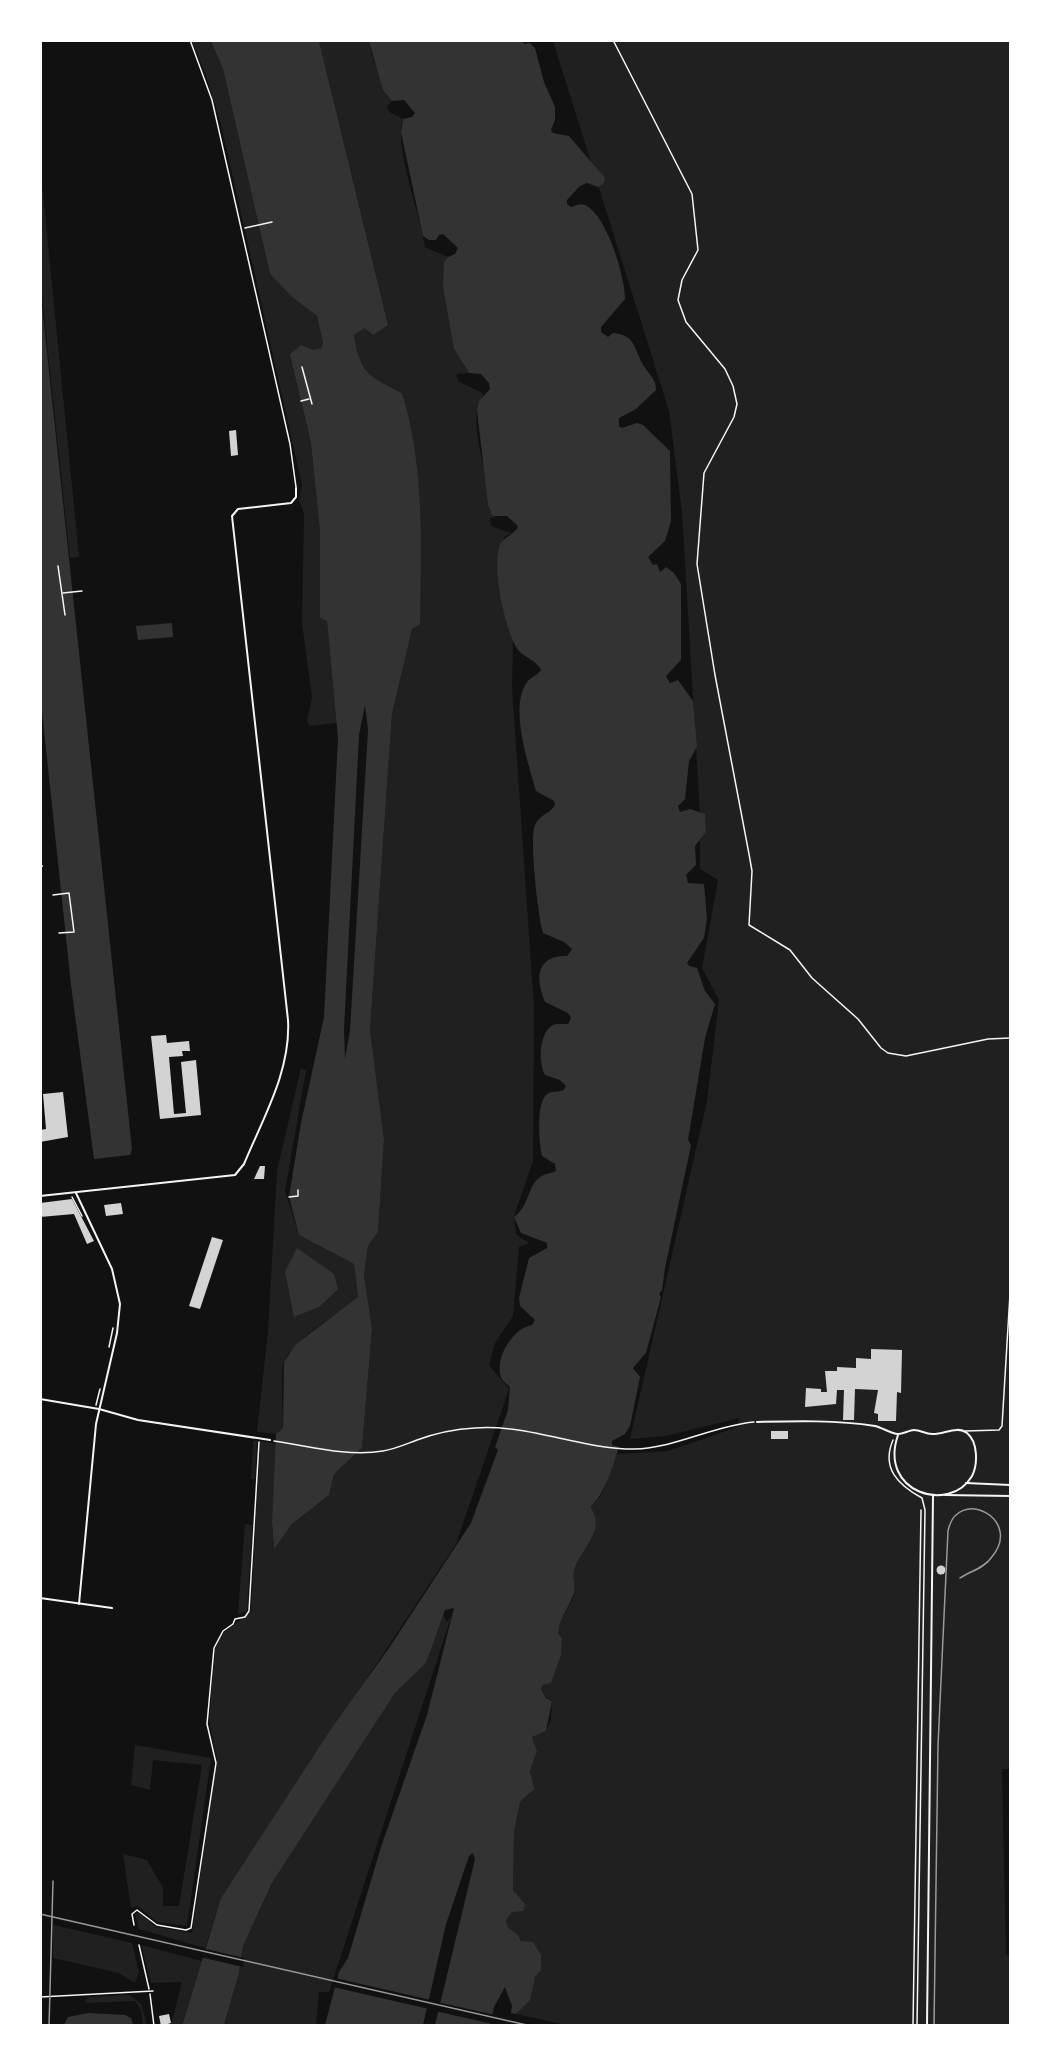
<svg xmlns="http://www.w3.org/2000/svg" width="1051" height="2066" viewBox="0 0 1051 2066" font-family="'IBM Plex Serif',serif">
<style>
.green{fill:#202020}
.water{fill:#333;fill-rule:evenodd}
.pier{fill:#111}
.building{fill:#d3d3d3}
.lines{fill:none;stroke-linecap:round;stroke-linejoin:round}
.path{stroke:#f5f5f5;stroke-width:1.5}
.service{stroke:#f5f5f5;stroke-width:1.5}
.minor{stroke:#f5f5f5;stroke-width:2}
.tram{stroke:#9a9a9a;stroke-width:1.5}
.rail{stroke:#9a9a9a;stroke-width:1.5}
</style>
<rect width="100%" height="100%" fill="#111"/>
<g class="green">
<path d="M192 41H211L223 69 270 274 292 297 317 316 323 343 321 348 313 350 301 401 311 443 320 532V618L327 621 337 723 310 726 307 721 312 697 302 623 304 514 299 500 302 485 221 124 206 75Z"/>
<path d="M319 41H369L374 62 392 101 387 106 389 112 403 119C393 146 421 215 425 247L448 257 444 263 454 349 469 373 457 374 458 381 484 394C463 425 492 471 488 505L492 516 498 518H490L491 526 511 533 504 537 499 582 513 640 512 687 534 1008 533 1161 514 1216 516 1234 529 1243 519 1247 513 1316 495 1343 489 1365 509 1389 456 1544 221 1898 205 1948 139 1929 135 1914 140 1913 156 1927 192 1933 217 1758 209 1722 215 1650 222 1634 251 1611 260 1441 276 1444 272 1522 274 1548 292 1524 329 1495 334 1474 362 1448 372 1329 364 1275 368 1246 378 1232 384 1140 370 1030 392 714 412 628 402 393C368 376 360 373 354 335L365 328 388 325Z"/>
<path d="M553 41H1010V1769H1002L1006 1955 1010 1956V2025H566L516 2014C534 1999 528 1987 538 1971L519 1936 508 1927 506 1919 520 1900 513 1890 514 1833 520 1802 529 1794 532 1785 530 1771 537 1751 532 1737 546 1731 551 1719 552 1700 547 1698 541 1689 543 1685 551 1683C556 1665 555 1647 558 1628 559 1622 571 1603 574 1596 577 1587 572 1579 574 1569 583 1538 599 1546 591 1506L601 1496 617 1454 668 1451 737 1427 739 1418 666 1436 630 1439 707 1101 719 1000 702 968 718 880 700 869V840L706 831 705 814H700L682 512 669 411Z"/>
<path d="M40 163 79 557 70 558 41 287Z"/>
<path d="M301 1068 306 1070 285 1191 299 1235 354 1264 358 1297C338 1315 293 1339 284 1362 280 1372 283 1415 283 1428L276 1434 257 1432 268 1331 277 1171Z"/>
<path d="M257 1440 255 1479H251L253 1442Z"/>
<path d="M245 1524 252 1525 247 1611 238 1614Z"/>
<path d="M452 1614 329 1992H319L316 2025 224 2026 239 1973 243 1946 272 1883 395 1693 426 1663 443 1615 447 1622Z"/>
<path d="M135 1745 211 1758 187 1926 157 1922 138 1906 131 1908 123 1854 147 1860 163 1888V1906H179L202 1765 153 1760 150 1790 131 1785Z"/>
<path d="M53 1925 132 1943 139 1972 135 1983 119 1973 53 1958Z"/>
<path d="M141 1945 202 1961 182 2025H171L182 1982 151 1983Z"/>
<path d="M129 1995 141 2004 147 2025H143L141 2010 135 2001 85 2003 88 1997Z"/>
</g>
<g class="water">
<path d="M211 41H319L388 325 373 335 365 328 354 335C360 373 368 376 402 393 425 468 421 546 420 624L412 629 392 714 370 1030 384 1140 378 1232 368 1246 364 1275 372 1329 362 1448 334 1474 329 1495 292 1524 274 1549 272 1522 276 1434 283 1428 284 1362 295 1345 358 1297 354 1264 299 1235 289 1197 301 1123 324 1017 338 738 327 621 320 618V532L311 443 290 354 301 345 313 350 321 348 323 343 317 316 292 297 270 274 223 69ZM365 705 368 730 350 1030 345 1059 344 1030 359 735Z"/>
<path d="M369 41H522L524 44 530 43 535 48 544 82 555 107V120L551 130 553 133 569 136 605 178 604 183 598 187 587 183 580 186 567 200V204L571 207C576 206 580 203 585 205 607 215 625 277 625 299L601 327V332L608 337 613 333C636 335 634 349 643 365 649 374 656 379 656 390L636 409 619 418V426L622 428 637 423 643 425 670 451 671 521 665 541 648 557 653 565 657 564 660 572 666 567 674 573 681 584V660L666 676 670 683 678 680 693 701 697 747 689 761 685 799 678 806 680 812 690 809 705 814 706 832 695 846 696 865 686 875 688 883 704 884 707 919 704 938 687 963 689 966 697 968 705 991 715 1004 705 1038 688 1140 691 1145 690 1150 665 1268 662 1290 659 1294 661 1297 646 1353 633 1368 640 1377 630 1426 625 1434 612 1441V1445L619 1447C613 1465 605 1494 591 1506 591 1509 593 1511 594 1514 602 1534 579 1552 574 1570 572 1579 577 1588 573 1596 568 1608 558 1622 558 1634L562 1638 561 1655 551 1683 543 1685 541 1689 546 1698 552 1701 546 1731 532 1737 537 1751 530 1771 534 1789 520 1802 514 1833 513 1890 525 1904 523 1911 512 1912 506 1920 508 1927 519 1936 521 1941 533 1942 541 1955V1970L535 1977 530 2000 516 2014 511 2013 512 2006 505 1987 494 2007 490 2025H435L475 1859 473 1853 469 1856 446 1924 423 2025H325L339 1972 348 1958 381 1847 427 1715 454 1608 445 1610 426 1663 395 1693 272 1883 243 1946 239 1973 224 2025 182 2026 221 1898 331 1729 389 1648 471 1523 498 1450 495 1447 508 1410 510 1387C507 1384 502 1381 501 1377 494 1358 514 1327 532 1325L535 1320 520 1306 519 1298 529 1258 547 1248V1243L521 1233 514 1217C530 1205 526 1190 538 1179 544 1173 550 1174 556 1171L555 1164 542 1156C539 1143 536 1105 546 1095 551 1090 557 1093 564 1090L566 1086 560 1080 545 1075C538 1063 539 1032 553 1025 557 1023 563 1024 568 1024L571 1018 568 1013 545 1002C535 979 536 955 567 956L572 949 564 942 543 933C538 916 529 838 535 825 540 814 550 814 555 805L554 801 536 791C528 763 509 707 527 682 531 677 538 675 541 670 537 661 524 657 518 650 505 631 491 566 500 545 504 536 515 535 518 526L507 516H492L488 505 477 410 479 401 490 389 489 383 481 374 469 373 454 349 443 286 444 262 448 257 455 254 458 248 443 234 439 235 436 240H429L423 236 401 132 403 119 412 117 415 113 404 100 392 101 383 90Z"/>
<path d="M40 287 132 1149 130 1155 94 1159 71 985 41 702Z"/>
<path d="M172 623 173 637 138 640 136 626Z"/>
<path d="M297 1248 334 1274 338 1289 319 1307 294 1317 285 1272Z"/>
<path d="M88 2013 125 2015 131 2018 133 2025H64L68 2017Z"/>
</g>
<g class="pier">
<path d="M202 1948 244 1958 243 1967 200 1957Z"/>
<path d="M335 1978 431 2000 429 2009 333 1987Z"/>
<path d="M437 2002 495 2015 493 2024 435 2011Z"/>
</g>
<g class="building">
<path d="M236 430 238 455 231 456 229 431Z"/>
<path d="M166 1035 167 1043 189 1041 190 1051H182L183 1056 169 1057 174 1114 186 1113 181 1062 196 1060 201 1115 160 1119 151 1036Z"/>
<path d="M63 1092 68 1137 40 1142V1130L46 1129 43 1094Z"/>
<path d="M260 1166H265L264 1179H254Z"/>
<path d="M72 1199 94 1241 87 1244 74 1214 40 1217V1203Z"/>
<path d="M121 1203 123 1214 106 1216 104 1205Z"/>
<path d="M212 1237 223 1240 200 1309 189 1306Z"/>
<path d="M871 1349 902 1350 901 1393 897 1392 896 1421H878V1414L874 1413 878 1390 855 1389 854 1420H843L844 1390H837L836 1404 805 1407 806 1388 821 1389V1392H827L825 1371H837V1367L856 1368V1358L871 1359Z"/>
<rect x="771" y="1431" width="17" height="8"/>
<circle cx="941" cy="1570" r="4.5"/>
<path d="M169 2014 171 2023 161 2026 159 2016Z"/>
</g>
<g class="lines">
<g class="path">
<path d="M613 40 692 194 698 250 682 280 678 300 686 322 725 369 733 386 737 404 734 417 704 473 697 564 715 675 749 854 752 871 749 925 790 950 812 978 858 1019 881 1048 888 1053 906 1056 988 1039 1010 1038"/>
<path d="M245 228 272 222"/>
<path d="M302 367 312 404"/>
<path d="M301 401 309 399"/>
<path d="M58 566 65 615"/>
<path d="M63 593 82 591"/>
<path d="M53 895 69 893 74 932 59 933"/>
<path d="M72 1197 82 1216"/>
<path d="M289 1197 298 1196V1190"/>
<path d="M109 1347 113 1328"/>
<path d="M96 1405 100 1389"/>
<path d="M893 1440C881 1468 898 1485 922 1498L925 1510 917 2026"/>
<path d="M274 1441C309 1446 347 1457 383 1451 395 1449 406 1444 417 1440 436 1433 456 1429 475 1428 529 1424 580 1449 634 1449 676 1448 712 1426 754 1422"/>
<path d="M134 1925 132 1914 137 1910 157 1925 186 1930 191 1928 216 1763 207 1724 214 1648 223 1631 233 1624 235 1619 245 1617 249 1611 259 1442"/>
<path d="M139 1945 149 1989"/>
<path d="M150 1994 154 2026"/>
<path d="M913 2026 921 1510"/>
</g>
<g class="service">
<path d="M190 40 212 100 290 444 296 487"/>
<path d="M965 1431 999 1430 1002 1426 1010 1294"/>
<path d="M40 1997 153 1991"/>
</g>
<g class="minor">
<path d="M40 866H42"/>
<path d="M76 1193 112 1269 120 1304 117 1333 96 1424 79 1604"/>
<path d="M40 1196 235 1175 244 1164C263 1118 291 1071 288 1020L232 516 238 509 291 503 296 497V488"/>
<path d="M40 1399 99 1409 138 1420 270 1440"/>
<path d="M757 1422C795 1421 837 1420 875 1426 883 1428 890 1433 897 1434 902 1435 909 1430 914 1430 921 1430 925 1434 932 1434 943 1435 957 1425 967 1433 978 1442 978 1464 972 1476 950 1514 878 1493 898 1435"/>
<path d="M966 1483 1010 1485"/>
<path d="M945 1495 1010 1496"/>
<path d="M40 1598 112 1608"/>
<path d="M927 2026 933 1496"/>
</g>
<path class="tram" d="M934 2026 938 1745 948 1531C957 1485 1025 1519 991 1558 983 1569 970 1571 960 1578"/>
<g class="rail">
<path d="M40 1914 531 2026"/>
<path d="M49 2026 53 1881"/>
</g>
</g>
<rect width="1051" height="2066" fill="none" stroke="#ffffff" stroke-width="84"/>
</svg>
